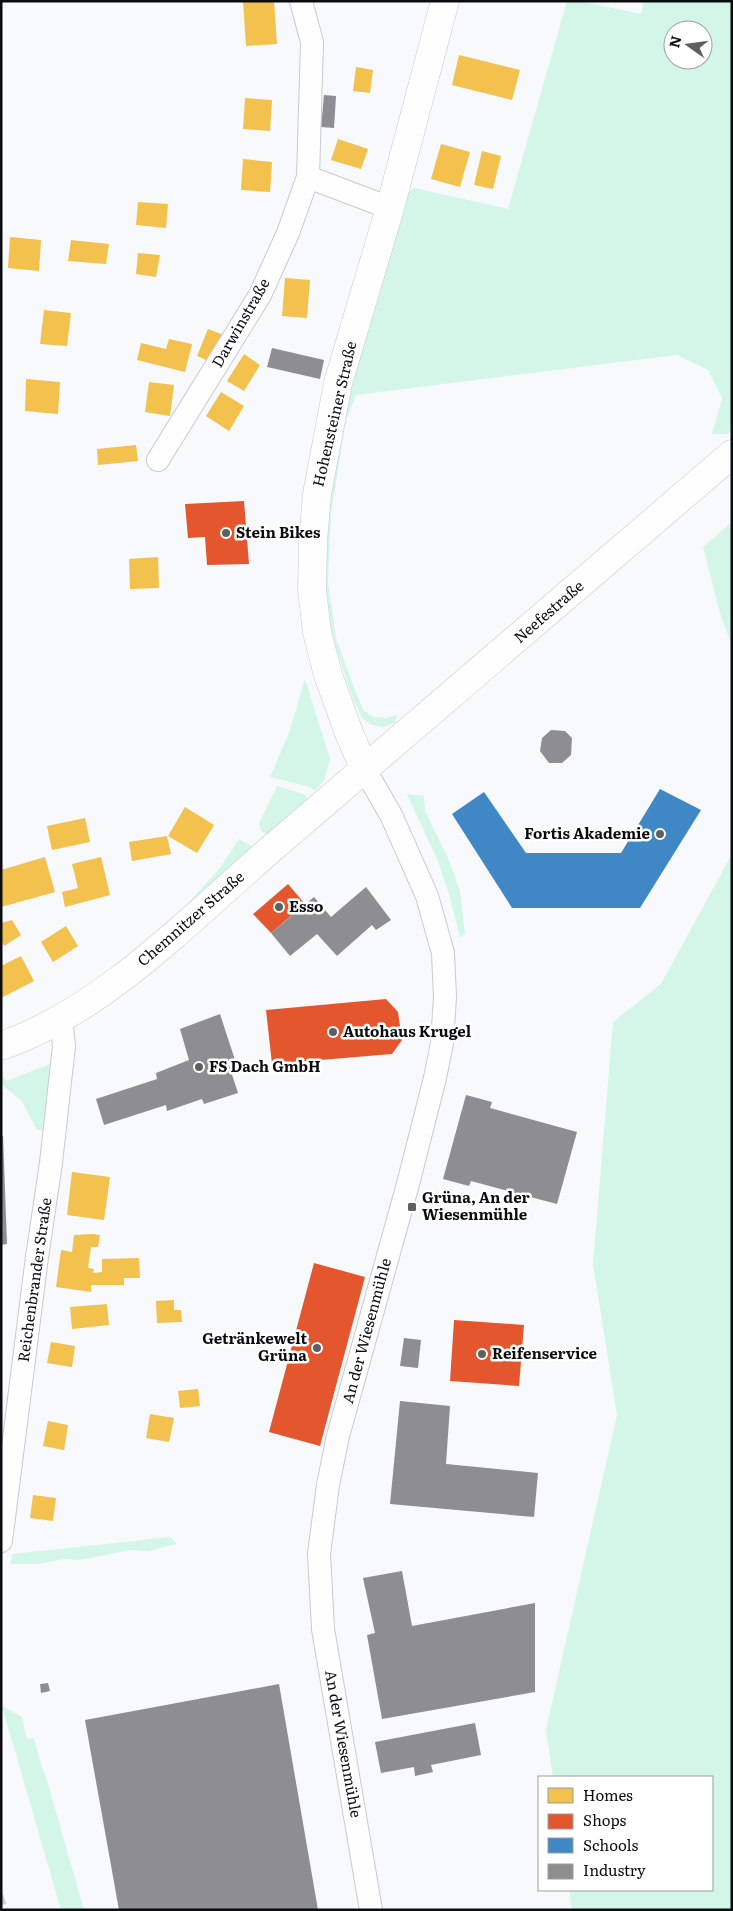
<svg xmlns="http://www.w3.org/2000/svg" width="733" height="1911" viewBox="0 0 733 1911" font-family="Literata,serif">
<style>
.green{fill:#d4f6e8;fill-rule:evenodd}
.homes{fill:#f2c14e}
.shops{fill:#e4572e}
.schools{fill:#3f88c5}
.industry{fill:#8d8d92}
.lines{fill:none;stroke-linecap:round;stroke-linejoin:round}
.minor-casing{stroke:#c8cacd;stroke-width:24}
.major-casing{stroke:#c8cacd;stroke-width:29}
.minor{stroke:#fefeff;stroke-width:22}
.major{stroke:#fefeff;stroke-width:28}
.rail{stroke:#cccdcd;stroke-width:4;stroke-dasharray:10 5;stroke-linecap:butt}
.poi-dot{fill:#5d5f62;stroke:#fff;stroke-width:2}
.labels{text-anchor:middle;stroke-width:5;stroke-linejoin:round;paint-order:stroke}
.street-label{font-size:15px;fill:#0a0c0f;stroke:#fff}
.poi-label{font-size:15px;font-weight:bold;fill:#0a0c0f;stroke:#fff;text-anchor:start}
</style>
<rect width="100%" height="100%" fill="#f7f9fc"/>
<g class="green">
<path d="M567 1H579L641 14 644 1H732V431L727 434H712L722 398 708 370 677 355 356 395 346 420 331 514 328 582 336 638 356 693 364 711 374 717 386 718 397 715 395 723 383 727 372 725 362 718 353 699 334 643 327 611 324 583 326 509 345 399 406 193 415 188 508 209ZM673 30H703V60H673Z"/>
<path d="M732 522V646L720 613 703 547Z"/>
<path d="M305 679 330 759 324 780 315 791 310 787 270 777 289 733Z"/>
<path d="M277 786 304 794 308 800 267 835 261 831 259 823Z"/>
<path d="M407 794 424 796 425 811 447 856 460 891 465 934 460 937 449 894 438 861Z"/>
<path d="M239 839 255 848 177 916 220 868Z"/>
<path d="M732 854V1910H572L569 1890H712V1777H553L546 1730 617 1415 593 1264 613 1022 661 984Z"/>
<path d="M53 1063 44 1130H37L22 1101 1 1084V1074L6 1081Z"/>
<path d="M170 1537 177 1544 149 1551 130 1550 81 1560 64 1559 38 1564H11L12 1554Z"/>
<path d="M2 1706 22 1717 27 1739 34 1738 41 1765 46 1777 84 1910H61Z"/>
</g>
<g class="homes">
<path d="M243 1H274L277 44 246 46Z"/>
<path d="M459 55 520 70 512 100 452 85Z"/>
<path d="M356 67 373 70 370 93 353 91Z"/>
<path d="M245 98 272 100 270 131 243 129Z"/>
<path d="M338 139 368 149 361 169 331 160Z"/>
<path d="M441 144 470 152 460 187 431 179Z"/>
<path d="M482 151 501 156 493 189 474 185Z"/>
<path d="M243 159 272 162 270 192 241 190Z"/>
<path d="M138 202 168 204 166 228 136 225Z"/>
<path d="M10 237 41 240 39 271 8 268Z"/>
<path d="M71 240 109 244 106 264 68 261Z"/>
<path d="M138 253 160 255 156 277 136 274Z"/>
<path d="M285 278 310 280 307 318 282 316Z"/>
<path d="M44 310 71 313 67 346 40 344Z"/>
<path d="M208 329 224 335 213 363 197 356Z"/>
<path d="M169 339 192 344 185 372 137 360 141 343 166 349Z"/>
<path d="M244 354 260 365 244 391 227 381Z"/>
<path d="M26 379 60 382 58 414 25 411Z"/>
<path d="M149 382 174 385 170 416 145 412Z"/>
<path d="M221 392 244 406 229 431 206 416Z"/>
<path d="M136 445 138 461 98 465 97 449Z"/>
<path d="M158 557 159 588 130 589 129 559Z"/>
<path d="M185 807 214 825 197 853 168 836Z"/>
<path d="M85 818 90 842 52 850 47 826Z"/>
<path d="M167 836 171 854 132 861 129 842Z"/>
<path d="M45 857 55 892 1 907V870Z"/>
<path d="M101 857 110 895 65 907 62 892 78 888 72 864Z"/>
<path d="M12 920 21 935 4 946 1 940V923Z"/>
<path d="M66 926 78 946 53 962 41 942Z"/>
<path d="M21 956 34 981 1 998V966Z"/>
<path d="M72 1172 110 1177 104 1220 67 1215Z"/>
<path d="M92 1234 100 1235 98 1247H91L88 1268 94 1269 93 1273 102 1272V1259L139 1258 140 1278H124V1285H91V1292L56 1287 61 1250 72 1252 74 1235Z"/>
<path d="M174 1300V1310H181L182 1322 157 1323 156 1301Z"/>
<path d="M107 1304 109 1325 72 1329 70 1307Z"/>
<path d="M51 1342 75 1346 72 1367 47 1363Z"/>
<path d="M198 1389 200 1406 180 1408 178 1391Z"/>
<path d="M150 1414 174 1418 169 1442 146 1438Z"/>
<path d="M48 1421 68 1425 64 1450 43 1446Z"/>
<path d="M33 1495 56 1498 53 1521 30 1518Z"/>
</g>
<g class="shops">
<path d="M244 501 249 564 207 565 205 537 188 538 185 504Z"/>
<path d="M288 884 305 904 271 933 253 914Z"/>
<path d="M386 999 398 1012 402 1040 392 1054 272 1064 266 1010Z"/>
<path d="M314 1263 365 1277 320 1446 269 1432Z"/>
<path d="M454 1320 524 1325 519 1386 450 1381Z"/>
</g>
<path class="schools" d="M660 789 701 810 640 908H512L452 814 484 792 526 853H621Z"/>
<g class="industry">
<path d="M324 95 336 96 334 128 321 127Z"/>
<path d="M272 348 324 360 320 379 267 367Z"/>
<path d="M551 730 565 731 572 738 571 755 562 763H549L540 751 542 738Z"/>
<path d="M366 887 391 920 376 930 372 925 337 956 317 934 290 956 271 933 314 897 331 917Z"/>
<path d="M220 1014 235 1060 228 1062 238 1093 204 1104 202 1099 167 1111 166 1105 104 1125 96 1099 157 1079 156 1073 189 1060 180 1029Z"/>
<path d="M466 1095 492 1102 490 1108 577 1132 557 1204 471 1181 469 1186 443 1179Z"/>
<path d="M1 1136H3L7 1244 1 1245Z"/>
<path d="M404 1338 421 1340 418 1368 400 1366Z"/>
<path d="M400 1401 450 1406 446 1464 538 1473 534 1517 390 1504Z"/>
<path d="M402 1571 412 1626 535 1603V1692L382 1719 367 1635 375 1633 363 1578Z"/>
<path d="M48 1683 50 1691 41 1693 40 1684Z"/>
<path d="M279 1684 318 1910H119L85 1720Z"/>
<path d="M475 1723 481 1755 431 1765 433 1772 415 1776 414 1767 381 1773 375 1742Z"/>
</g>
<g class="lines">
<g class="minor-casing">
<g id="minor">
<path d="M308 177 390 208"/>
<path d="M158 460 260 295 288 233 308 177 312 42 301 1"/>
<path d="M365 770 391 815 427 896 443 953 445 997 442 1043 435 1078 408 1184 338 1436 328 1485 319 1554 323 1629 371 1910"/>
<path d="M1 1541 37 1257 51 1163 64 1046 61 1018"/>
</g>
</g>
<g class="major-casing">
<g id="major">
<path d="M365 770 349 733 328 675 317 632 312 590 313 542 317 494 338 383 390 208 445 1"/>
<path d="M1 1046C103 1011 191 918 271 849 425 718 579 587 732 454"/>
</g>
</g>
<use href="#minor" class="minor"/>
<use href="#major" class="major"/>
<path class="rail" d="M1 1895 6 1910"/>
</g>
<g class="poi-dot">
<circle cx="226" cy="533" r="5"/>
<circle cx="660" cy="834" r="5"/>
<circle cx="279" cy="907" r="5"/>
<circle cx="333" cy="1032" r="5"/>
<circle cx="199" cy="1067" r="5"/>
<rect x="407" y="1202" width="10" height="10" rx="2.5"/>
<circle cx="317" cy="1348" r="5"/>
<circle cx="482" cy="1354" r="5"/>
</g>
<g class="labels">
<g class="street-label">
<text transform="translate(241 323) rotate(-60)" y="5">Darwinstraße</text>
<text transform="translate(335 414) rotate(-77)" y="5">Hohensteiner Straße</text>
<text transform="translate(549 612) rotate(-41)" y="5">Neefestraße</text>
<text transform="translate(191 919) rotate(-41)" y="5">Chemnitzer Straße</text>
<text transform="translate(35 1280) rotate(-82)" y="5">Reichenbrander Straße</text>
<text transform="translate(367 1331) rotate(-75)" y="5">An der Wiesenmühle</text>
<text transform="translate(343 1744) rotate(80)" y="5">An der Wiesenmühle</text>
</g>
<g class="poi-label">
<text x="236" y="538">Stein Bikes</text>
<text x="650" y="839" text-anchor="end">Fortis Akademie</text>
<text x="289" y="912">Esso</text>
<text x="343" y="1037">Autohaus Krugel</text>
<text x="209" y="1072">FS Dach GmbH</text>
<text x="422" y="1203">Grüna, An der<tspan x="422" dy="17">Wiesenmühle</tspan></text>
<text x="307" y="1344" text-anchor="end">Getränkewelt<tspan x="307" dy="17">Grüna</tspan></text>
<text x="492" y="1359">Reifenservice</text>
</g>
</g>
<rect width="733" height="1911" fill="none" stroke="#0a0c0f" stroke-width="5"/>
<rect x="538" y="1776" width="175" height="115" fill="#ffffff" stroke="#9d9e9f"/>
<rect x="548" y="1788" width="25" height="15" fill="#f2c14e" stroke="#9d9e9f"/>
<text x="583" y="1801" font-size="15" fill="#0a0c0f">Homes</text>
<rect x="548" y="1814" width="25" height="15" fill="#e4572e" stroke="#9d9e9f"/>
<text x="583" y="1826" font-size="15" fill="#0a0c0f">Shops</text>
<rect x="548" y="1838" width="25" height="15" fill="#3f88c5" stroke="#9d9e9f"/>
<text x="583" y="1851" font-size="15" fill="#0a0c0f">Schools</text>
<rect x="548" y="1864" width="25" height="15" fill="#8d8d92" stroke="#9d9e9f"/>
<text x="583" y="1876" font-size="15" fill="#0a0c0f">Industry</text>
<g transform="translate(688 45) rotate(284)"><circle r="24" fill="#ffffff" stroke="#9d9e9f"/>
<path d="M0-4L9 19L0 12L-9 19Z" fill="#5d5f62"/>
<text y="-8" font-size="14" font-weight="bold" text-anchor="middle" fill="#0a0c0f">N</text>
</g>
</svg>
